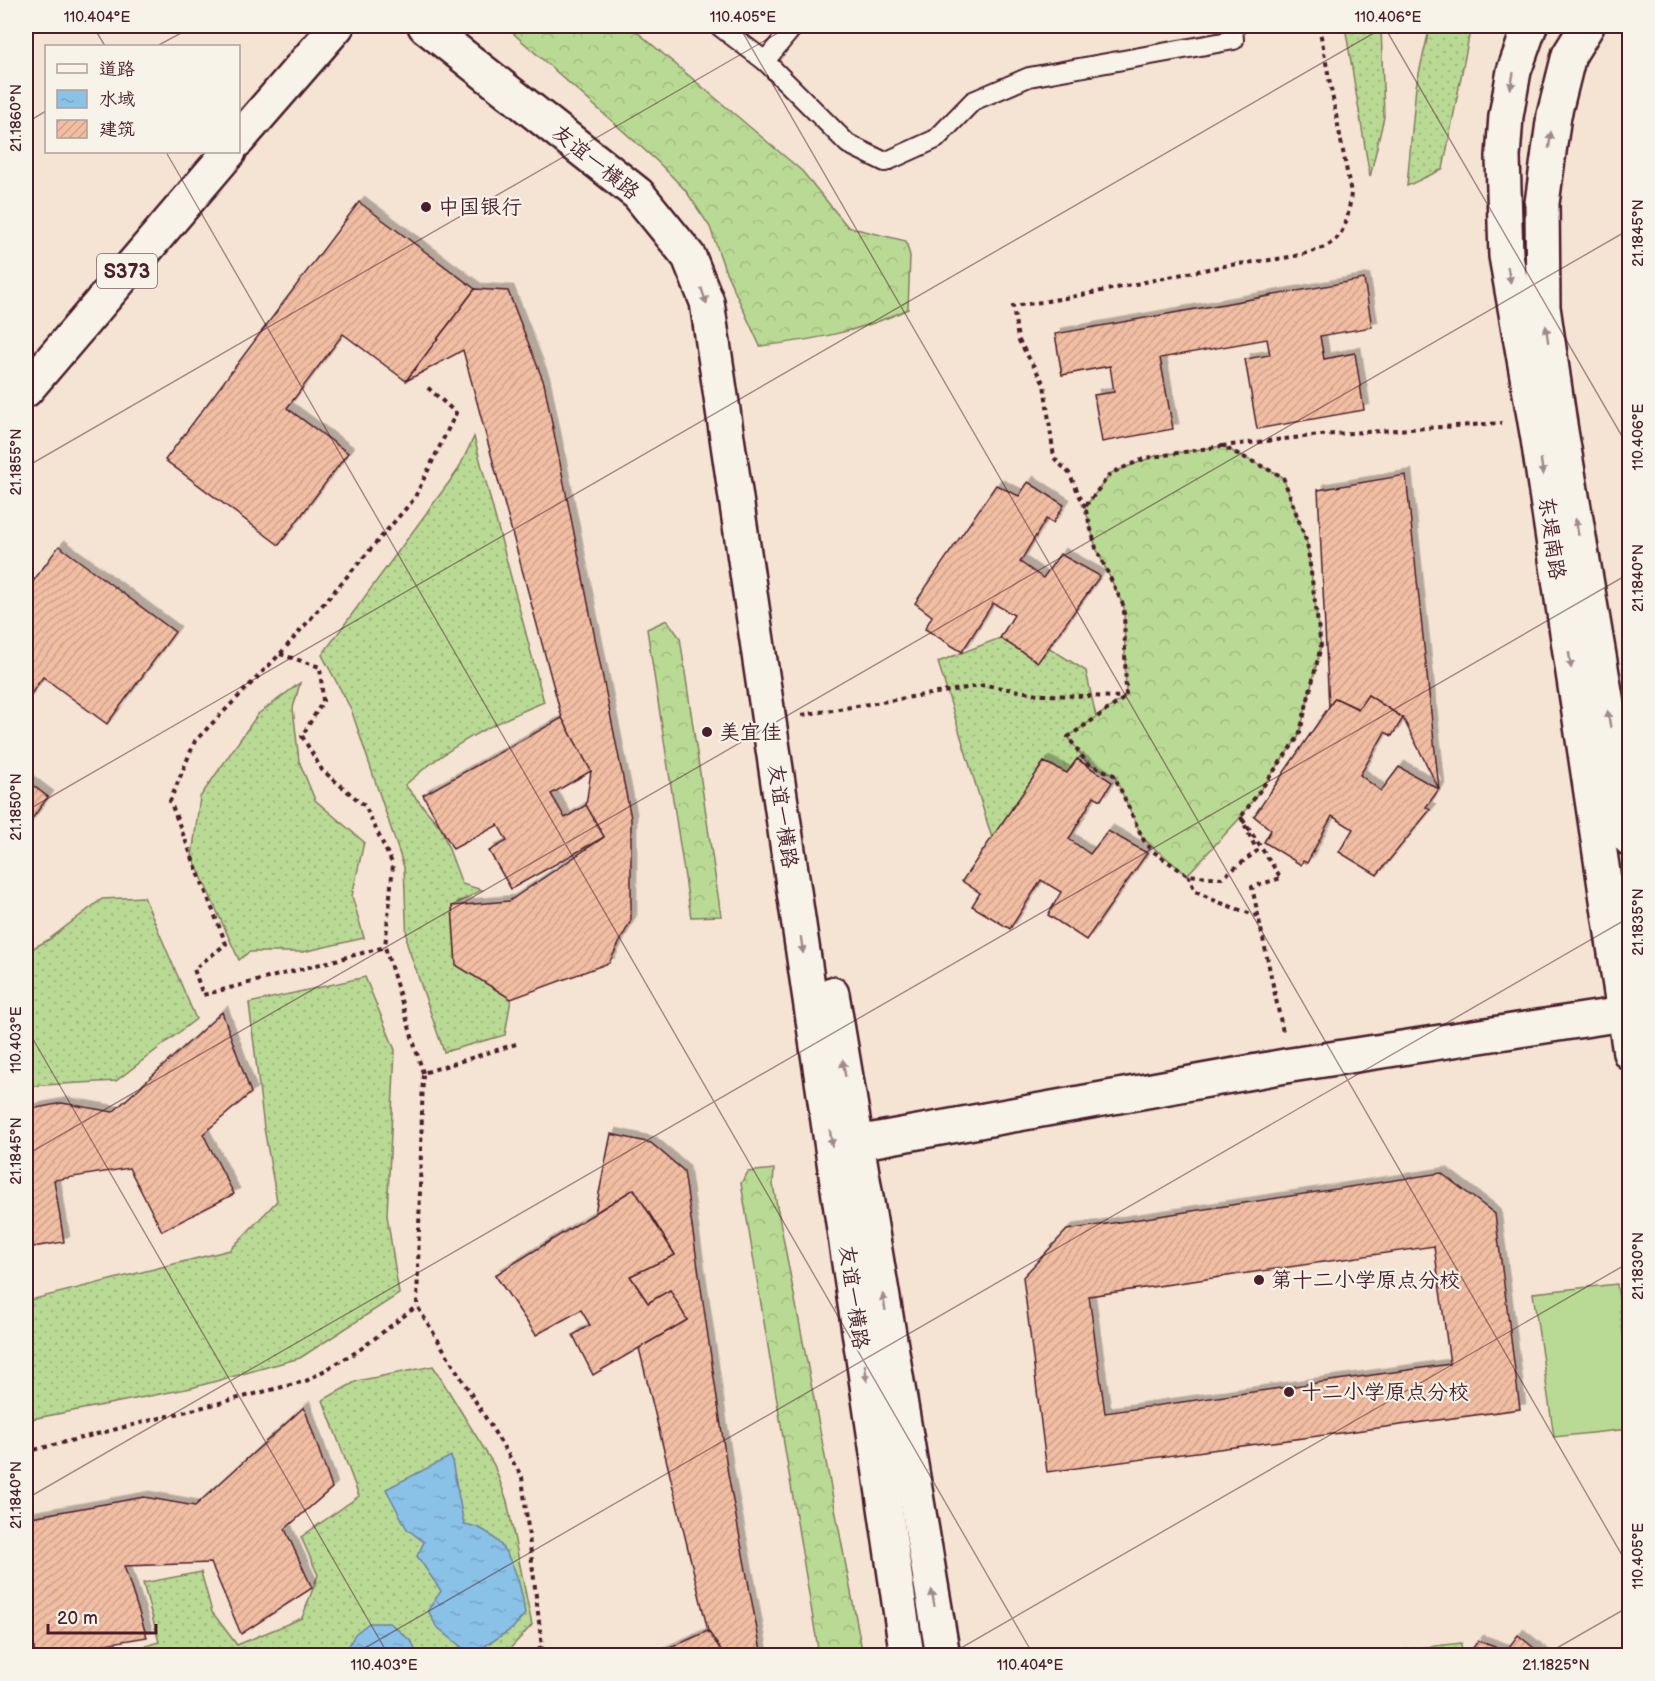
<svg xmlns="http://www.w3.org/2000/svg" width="1655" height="1681" viewBox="0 0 1655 1681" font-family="'Balsamiq Sans','LXGW WenKai TC',sans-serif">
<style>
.grass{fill:url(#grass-dots);stroke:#827c60;stroke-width:1.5}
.forest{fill:url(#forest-crowns);stroke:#827c60;stroke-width:1.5}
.pitch{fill:#b9da94;stroke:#827c60;stroke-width:1.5}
.water{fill:url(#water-ripples);stroke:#70809c;stroke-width:1.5}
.building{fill:url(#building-hatch);stroke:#4a1f2b;stroke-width:1.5;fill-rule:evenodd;filter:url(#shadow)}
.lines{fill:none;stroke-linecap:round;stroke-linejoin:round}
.lane-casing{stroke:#4a1f2b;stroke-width:22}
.street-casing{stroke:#4a1f2b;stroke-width:38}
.primary-casing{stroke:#4a1f2b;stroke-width:38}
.path{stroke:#4a1f2b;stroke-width:4;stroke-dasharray:4.5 4.5;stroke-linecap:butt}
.lane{stroke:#f7f3e8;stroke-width:18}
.street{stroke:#f7f3e8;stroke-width:33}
.primary{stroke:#f7f3e8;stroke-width:33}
.oneway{fill:#a0898a}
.ticks{fill:none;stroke:#4a1f2b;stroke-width:1.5;stroke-opacity:0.45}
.poi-dot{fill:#4a1f2b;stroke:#f7f3e8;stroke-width:2}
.labels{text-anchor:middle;stroke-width:4.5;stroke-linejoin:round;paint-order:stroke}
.shield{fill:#f7f3e8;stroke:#7e5f64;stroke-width:1.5}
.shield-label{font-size:20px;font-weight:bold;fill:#4a1f2b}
.street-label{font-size:21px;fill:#4a1f2b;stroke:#f7f3e8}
.poi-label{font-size:21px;fill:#4a1f2b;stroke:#f7f3e8;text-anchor:start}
.neatline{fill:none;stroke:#4a1f2b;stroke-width:2}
.ticks-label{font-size:15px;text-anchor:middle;fill:#4a1f2b}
</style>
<defs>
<pattern id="grass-dots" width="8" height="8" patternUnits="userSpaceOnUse" patternTransform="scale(1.5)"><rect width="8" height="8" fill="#b9da94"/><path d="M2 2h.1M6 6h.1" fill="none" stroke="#a1bb80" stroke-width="1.8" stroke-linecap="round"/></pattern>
<pattern id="forest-crowns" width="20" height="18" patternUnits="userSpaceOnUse" patternTransform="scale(1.5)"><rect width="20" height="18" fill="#b9da94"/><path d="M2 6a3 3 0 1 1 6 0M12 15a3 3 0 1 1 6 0" fill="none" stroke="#a1bb80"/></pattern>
<pattern id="water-ripples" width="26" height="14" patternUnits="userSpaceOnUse" patternTransform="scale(1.5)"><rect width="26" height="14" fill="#89c1e7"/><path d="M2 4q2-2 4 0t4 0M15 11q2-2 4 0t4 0" fill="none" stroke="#78a5c6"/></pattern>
<pattern id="building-hatch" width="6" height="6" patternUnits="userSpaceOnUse" patternTransform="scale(1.5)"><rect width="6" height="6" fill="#f1bda3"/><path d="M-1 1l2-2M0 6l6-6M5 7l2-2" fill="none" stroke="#d0a28c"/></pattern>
<filter id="shadow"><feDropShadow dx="5.5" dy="-5.5" stdDeviation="0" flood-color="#0004"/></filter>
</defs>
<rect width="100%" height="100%" fill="#f5e3d3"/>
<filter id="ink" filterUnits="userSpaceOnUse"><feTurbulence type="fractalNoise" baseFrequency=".0167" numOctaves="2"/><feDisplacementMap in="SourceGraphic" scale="12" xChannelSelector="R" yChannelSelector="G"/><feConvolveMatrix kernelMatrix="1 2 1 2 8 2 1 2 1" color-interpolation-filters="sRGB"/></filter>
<g filter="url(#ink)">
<g class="grass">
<path d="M1345 26H1381L1384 117 1370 177Z"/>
<path d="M1430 26H1471L1443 169 1407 186 1416 86Z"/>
<path d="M474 437 544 702C491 724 448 746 405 785L441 828 462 884 482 890 452 906 456 964 511 999 505 1035 444 1052 407 944 404 867 351 709 322 655 458 470Z"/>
<path d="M1000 638 1038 662 1048 647 1086 671 1102 744 1077 759 1067 773 1044 762 992 838 938 662Z"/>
<path d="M300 683 293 708 299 761 315 800 364 842 352 896 364 938 303 952H249L239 960 192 856 200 797 258 714Z"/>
<path d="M144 897 196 1019 116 1081 26 1086V952L48 940 102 899Z"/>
<path d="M365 977 395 1050 387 1215 399 1294 300 1358 191 1388 26 1420V1301L230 1250 277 1201 264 1128 249 1003Z"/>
<path d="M433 1366 494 1465 507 1501 532 1625 504 1655 112 1656 159 1642 143 1583 201 1572 212 1612 237 1645 302 1618 318 1575 301 1537 359 1496 323 1400 357 1381Z"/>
<path d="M1461 1643 1462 1655H1356Z"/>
</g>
<g class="forest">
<path d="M505 26H630L802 171 848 227 906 241 910 256 908 309C860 332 812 340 760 346L725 270 710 227 686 191 658 162Z"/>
<path d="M1222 446 1283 477 1307 543 1321 646 1299 736 1241 817 1187 875 1143 839 1114 775 1087 763 1068 737 1126 696 1124 607 1096 548 1085 507 1111 473 1155 456Z"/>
<path d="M667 620 680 638 721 916 691 917 647 629Z"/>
<path d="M774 1169 773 1185 863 1655H819L741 1183 748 1172Z"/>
</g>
<path class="pitch" d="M1617 1284 1629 1382V1429L1554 1437 1533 1293Z"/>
<g class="water">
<path d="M451 1456 464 1524C506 1529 521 1578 525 1614L512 1629 471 1655 436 1626 428 1610 441 1591 417 1556 424 1542 407 1529 386 1489Z"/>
<path d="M369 1623H390L412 1642 417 1655H344L355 1634Z"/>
</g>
<g class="building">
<path d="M359 202 475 289 406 381 343 334 287 408 348 453 279 545 165 460Z"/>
<path d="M1364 279 1372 327 1320 336 1324 359 1355 353 1364 410 1257 429 1245 359 1270 355 1267 339 1160 358 1173 429 1102 442 1094 395 1114 392 1110 366 1062 375 1055 334Z"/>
<path d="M475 289 508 291 544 383 631 818V920L609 963 511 999 456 965 452 906 509 901 604 837 586 805 591 771 562 718 463 350 406 381Z"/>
<path d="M1406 475 1439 789 1403 718 1368 695 1359 709 1335 698 1329 707 1318 490Z"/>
<path d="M1028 482 1064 505 1053 523 1046 519 1020 562 1043 578 1060 554 1100 576 1038 662 1000 638 1014 615 993 603 962 652 925 629 932 616 915 603 996 485 1019 496Z"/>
<path d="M59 546 175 632 107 724 43 677 26 701V591Z"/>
<path d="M1368 695 1403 718 1392 736 1385 732 1360 775 1381 791 1399 767 1439 789 1426 807 1430 810 1377 875 1339 852 1353 829 1332 816 1307 863 1303 861 1301 865 1264 842 1271 830 1254 816 1335 698 1358 709Z"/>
<path d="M562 718 591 771 551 794 565 818 586 805 604 837 511 889 489 851 507 841 498 825 453 849 423 795Z"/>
<path d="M1077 759 1112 782 1101 800 1094 796 1069 839 1090 854 1108 831 1147 853 1086 940 1048 915 1061 892 1041 880 1010 929 972 906 980 893 962 881 1044 762 1067 773Z"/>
<path d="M26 780 48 797 26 827Z"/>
<path d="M222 1012 251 1093 203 1134 234 1194 162 1231 129 1168 54 1180 64 1242 26 1248V1110L62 1103 113 1112Z"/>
<path d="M611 1134 651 1143 684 1171 728 1474 762 1656H725L708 1631 639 1348 687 1320 670 1290 648 1303 630 1276 675 1255 634 1189 595 1213Z"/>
<path d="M1441 1173 1495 1214 1520 1409 1047 1472 1023 1277 1067 1230ZM1434 1246 1450 1364 1105 1413 1089 1296Z"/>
<path d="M634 1189 675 1255 630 1276 648 1303 670 1290 687 1320 593 1375 573 1335 590 1325 581 1310 536 1335 495 1275Z"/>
<path d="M304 1407 332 1488 285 1529 312 1588 241 1634 211 1563 124 1566 147 1637 35 1656 26 1583V1518L144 1497 195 1506Z"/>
<path d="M708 1631 725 1656H652Z"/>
<path d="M1518 1635 1544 1656H1467L1478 1641 1506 1651Z"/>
</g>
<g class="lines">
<g class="lane-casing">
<g id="lane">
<path d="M719 26 765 61 794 26"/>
<path d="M765 61 848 144 885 162 936 139 973 101 1029 77 1234 40 1233 26"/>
</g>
</g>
<g class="street-casing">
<g id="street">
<path d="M425 26 638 194 689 257 707 302 907 1656"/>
<path d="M1530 26 1514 71 1506 116 1503 157 1506 256 1538 439 1630 1053"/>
<path d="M1587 26 1569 55 1554 115 1542 203 1543 307 1561 431 1630 839"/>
<path d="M832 994 943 1656"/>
<path d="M857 1143 1291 1065 1623 1014"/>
</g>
</g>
<g class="primary-casing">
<g id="primary">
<path d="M238 140 337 26"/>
<path d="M26 390 229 152"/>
</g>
</g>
<g class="path">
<path d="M1222 446 1320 435 1502 423"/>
<path d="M1085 507 1069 473 1054 458 1044 384 1018 339 1013 306C1084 297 1154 279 1224 266 1252 261 1314 259 1335 240 1348 227 1349 210 1351 193L1319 26"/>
<path d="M280 654 320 667 323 701 302 736 322 770 365 806 393 865 385 947"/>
<path d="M802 715 985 685 1043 695 1124 697"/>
<path d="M1241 817 1257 851 1222 878 1187 875 1151 850 1143 839 1114 775 1087 763 1068 737 1126 697 1124 607 1096 548 1085 507 1111 473 1146 458 1222 446 1283 477 1307 543 1321 646 1299 736 1241 817 1281 878 1252 887 1283 1032"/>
<path d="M1188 875 1195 891 1218 902 1257 916"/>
<path d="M516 1044 423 1073 417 1306 522 1477 542 1647 527 1656"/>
<path d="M423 1073 385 947 203 995 194 969 226 944 170 801 195 741 280 654 414 499 456 413 427 387"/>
<path d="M26 1452 306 1381 358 1351 417 1306"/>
</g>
<use href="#lane" class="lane"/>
<use href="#street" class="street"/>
<use href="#primary" class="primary"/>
</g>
<defs><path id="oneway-solid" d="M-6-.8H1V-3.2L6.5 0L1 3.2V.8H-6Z" transform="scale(1.5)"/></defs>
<g class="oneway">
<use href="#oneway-solid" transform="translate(1512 81) rotate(100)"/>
<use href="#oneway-solid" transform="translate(1550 140) rotate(-83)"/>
<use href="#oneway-solid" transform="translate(1509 275) rotate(81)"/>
<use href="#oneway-solid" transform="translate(704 296) rotate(71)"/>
<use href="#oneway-solid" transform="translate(1547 334) rotate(-98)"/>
<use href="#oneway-solid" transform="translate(1542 467) rotate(82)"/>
<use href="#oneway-solid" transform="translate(1577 527) rotate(-100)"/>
<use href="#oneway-solid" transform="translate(1570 660) rotate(82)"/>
<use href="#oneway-solid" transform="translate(1609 719) rotate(-100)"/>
<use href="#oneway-solid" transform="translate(802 945) rotate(82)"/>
<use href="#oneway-solid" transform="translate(844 1068) rotate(-99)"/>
<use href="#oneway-solid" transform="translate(831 1138) rotate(82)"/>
<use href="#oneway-solid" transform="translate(884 1302) rotate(-100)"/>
<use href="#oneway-solid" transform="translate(866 1373) rotate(82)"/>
<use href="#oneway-solid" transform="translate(933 1598) rotate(-100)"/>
</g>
</g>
<path class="ticks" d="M93 26 105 46M739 26 1630 1569M1384 26 1630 450M157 46 194 26M26 123 46 111M166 152 1034 1656M26 467 790 26M26 811 1386 26M26 1027 389 1656M26 1155 1630 229M26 1499 1630 573M351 1656 1630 917M947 1656 1630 1262M1543 1656 1630 1606"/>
<g class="poi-dot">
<circle cx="426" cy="207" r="6"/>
<circle cx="707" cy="732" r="6"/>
<circle cx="1259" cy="1280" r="6"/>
<circle cx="1289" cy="1392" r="6"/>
</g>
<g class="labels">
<rect class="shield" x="97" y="254" width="60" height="34" rx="4.5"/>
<g class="shield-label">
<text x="127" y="278">S373</text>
</g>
<g class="street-label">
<text transform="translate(596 162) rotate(39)" y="7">友谊一横路</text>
<text transform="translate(1552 538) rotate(82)" y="7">东堤南路</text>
<text transform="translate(783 816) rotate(82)" y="7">友谊一横路</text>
<text transform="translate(854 1297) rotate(82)" y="7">友谊一横路</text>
</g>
<g class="poi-label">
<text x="438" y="214">中国银行</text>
<text x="719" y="739">美宜佳</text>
<text x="1271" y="1287">第十二小学原点分校</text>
<text x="1301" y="1399">十二小学原点分校</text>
</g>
</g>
<rect width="1655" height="1681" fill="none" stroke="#f7f3e8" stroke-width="66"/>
<rect x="45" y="45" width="195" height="108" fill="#f7f3e8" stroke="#b29e9c" stroke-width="1.5"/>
<rect x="57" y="64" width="30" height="9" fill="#f7f3e8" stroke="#b29e9c" stroke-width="1.5"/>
<text x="99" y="75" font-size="18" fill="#4a1f2b">道路</text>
<rect x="57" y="90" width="30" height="18" fill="url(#water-ripples)" stroke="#b29e9c" stroke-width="1.5"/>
<text x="99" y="105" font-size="18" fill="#4a1f2b">水域</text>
<rect x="57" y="120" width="30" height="18" fill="url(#building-hatch)" stroke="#b29e9c" stroke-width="1.5"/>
<text x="99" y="135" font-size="18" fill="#4a1f2b">建筑</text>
<path d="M48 1624v9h108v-9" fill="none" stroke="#4a1f2b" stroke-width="3"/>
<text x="57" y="1624" font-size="18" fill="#4a1f2b" stroke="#f7f3e8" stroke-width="4.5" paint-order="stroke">20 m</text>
<rect x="33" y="33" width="1589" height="1615" class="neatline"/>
<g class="ticks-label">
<text x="97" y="22">110.404°E</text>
<text x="743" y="22">110.405°E</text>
<text x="1388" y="22">110.406°E</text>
<text transform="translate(16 118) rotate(-90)" y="5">21.1860°N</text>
<text transform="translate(1638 233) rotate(-90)" y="5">21.1845°N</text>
<text transform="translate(1638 437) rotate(-90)" y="5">110.406°E</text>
<text transform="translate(16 462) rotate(-90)" y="5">21.1855°N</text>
<text transform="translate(1638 578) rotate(-90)" y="5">21.1840°N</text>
<text transform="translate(16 807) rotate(-90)" y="5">21.1850°N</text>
<text transform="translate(1638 922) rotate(-90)" y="5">21.1835°N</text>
<text transform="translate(16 1040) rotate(-90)" y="5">110.403°E</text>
<text transform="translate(16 1151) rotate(-90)" y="5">21.1845°N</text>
<text transform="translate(1638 1266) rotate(-90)" y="5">21.1830°N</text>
<text transform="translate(16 1495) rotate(-90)" y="5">21.1840°N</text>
<text transform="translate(1638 1556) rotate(-90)" y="5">110.405°E</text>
<text x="384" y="1670">110.403°E</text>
<text x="1030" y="1670">110.404°E</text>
<text x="1556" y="1670">21.1825°N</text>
</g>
</svg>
